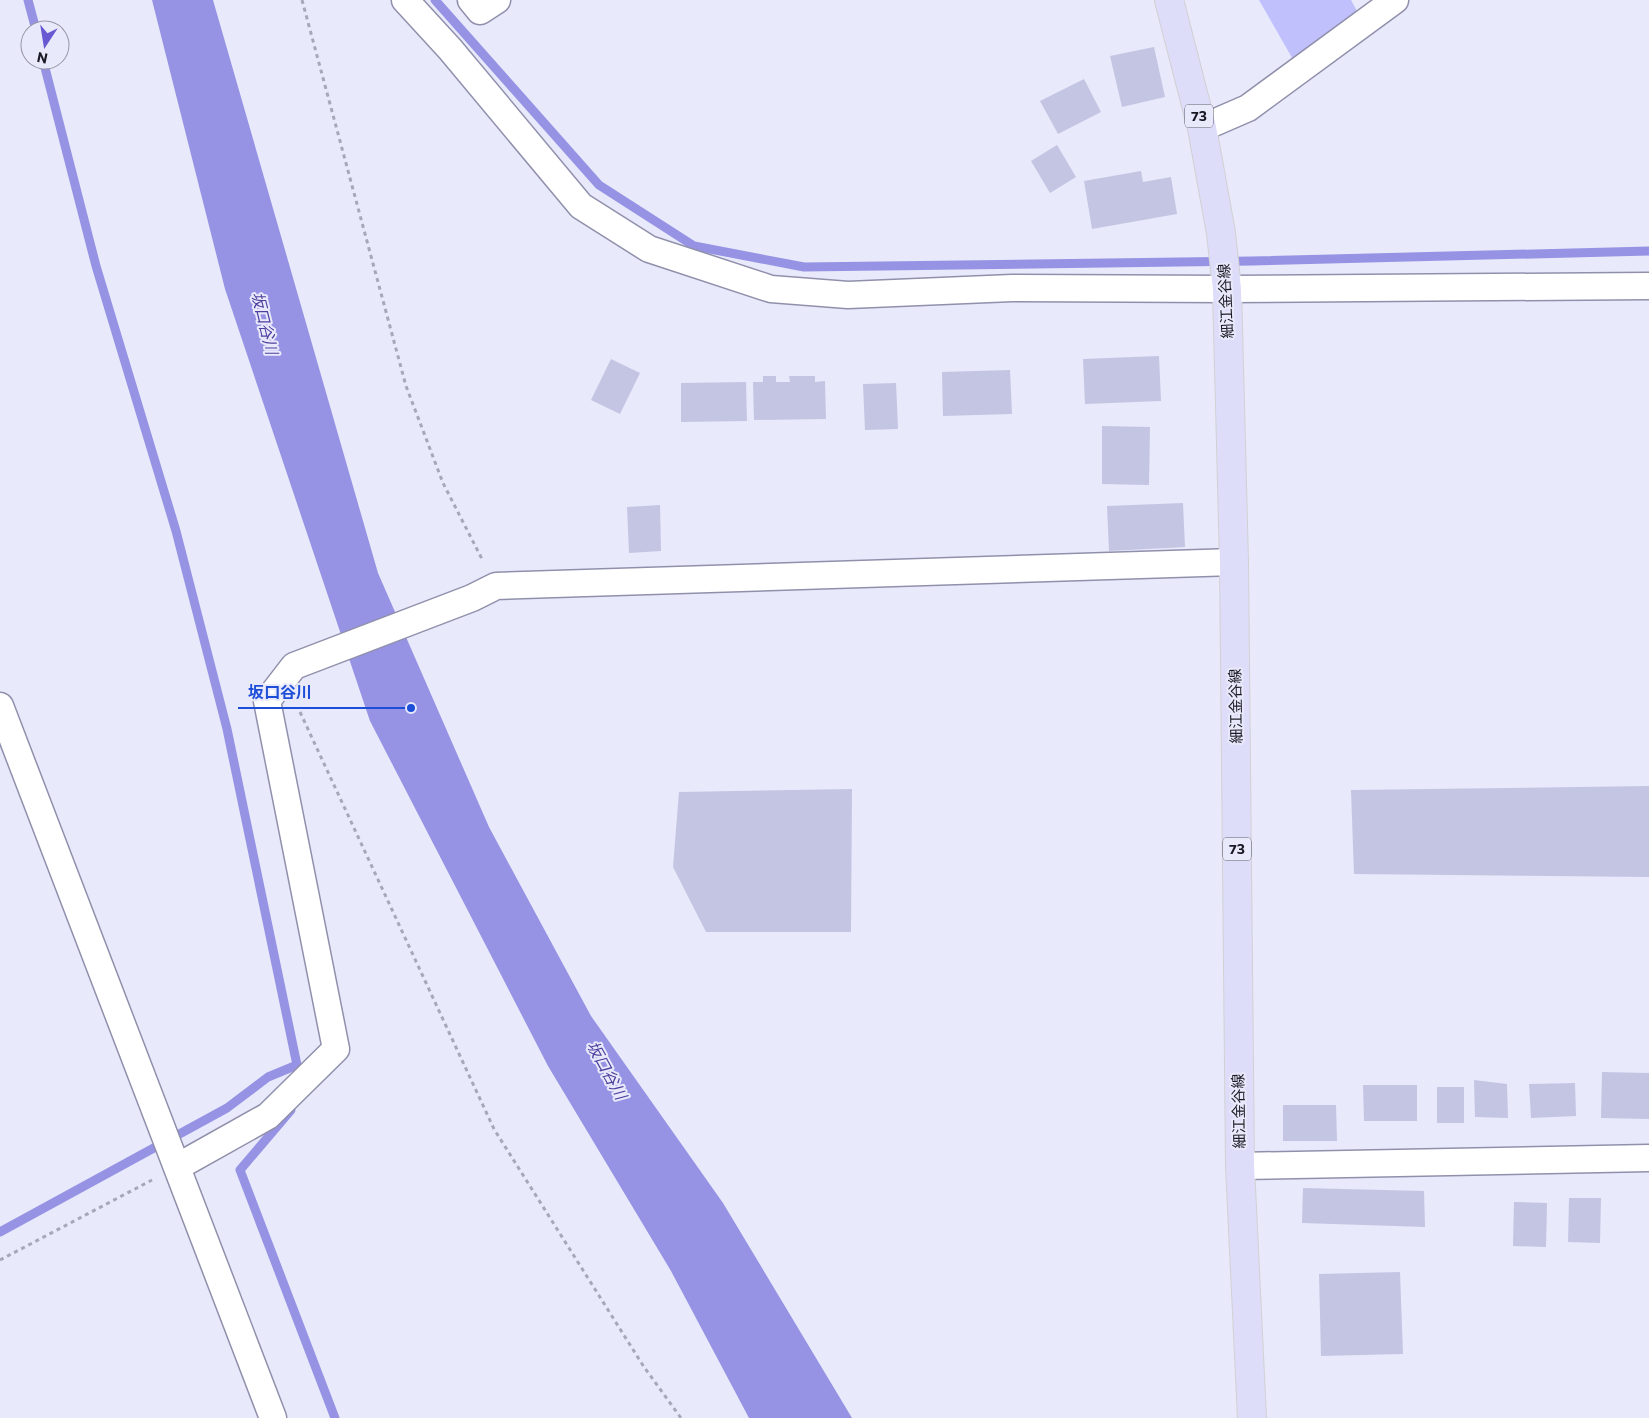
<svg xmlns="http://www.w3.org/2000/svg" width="1649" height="1418" viewBox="0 0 1649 1418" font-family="Commissioner,'Noto Sans JP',sans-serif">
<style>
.green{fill:#c0c0fd}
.water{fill:#9693e4}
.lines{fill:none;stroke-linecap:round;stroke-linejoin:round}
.stream{stroke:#9693e4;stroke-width:9}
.building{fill:#c4c5e3}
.street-casing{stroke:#9090ac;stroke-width:29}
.primary-casing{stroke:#d1d1d3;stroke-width:30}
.path{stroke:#a7a8b7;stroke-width:3;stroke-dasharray:4 4;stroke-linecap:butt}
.street{stroke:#fff;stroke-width:26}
.primary{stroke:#ddddfa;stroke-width:28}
.labels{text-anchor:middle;stroke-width:4;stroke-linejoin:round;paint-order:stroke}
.shield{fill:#e8e9fb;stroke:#585864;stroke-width:1}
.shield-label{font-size:14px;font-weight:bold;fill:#1a1a24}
.street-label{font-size:15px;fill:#1a1a24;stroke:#e8e9fb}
.water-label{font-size:16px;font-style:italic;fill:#4c3f9e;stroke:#e8e9fb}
.leader{fill:none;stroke:#1d4ed8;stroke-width:2}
.callout-dot{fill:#1d4ed8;stroke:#e8e9fb;stroke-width:2}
.callout-label{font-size:16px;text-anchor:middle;font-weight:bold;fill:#1d4ed8;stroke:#e8e9fb;stroke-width:4;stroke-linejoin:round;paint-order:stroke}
</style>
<rect width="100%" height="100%" fill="#e8e9fb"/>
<path class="green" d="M1259 0H1351L1358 13 1295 63Z"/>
<path class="water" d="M152 0H213L378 573 489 827 591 1016 723 1203 852 1418H749L671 1271 548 1066 370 721 225 289Z"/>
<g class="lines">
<g class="stream">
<path d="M28 0 36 30"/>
<path d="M435 0 599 185 694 246 804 267 1252 261 1649 251"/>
<path d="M43 60 96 266 176 531 227 729 297 1065 303 1079"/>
<path d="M291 1110 240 1170 335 1418"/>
<path d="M0 1232 227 1108 268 1077 297 1065"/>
</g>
</g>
<g class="building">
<path d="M1154 47 1165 97 1122 107 1110 56Z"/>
<path d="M1084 79 1101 112 1058 134 1040 101Z"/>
<path d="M1057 145 1076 177 1050 193 1031 161Z"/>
<path d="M1141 171 1143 182 1171 177 1177 214 1092 229 1084 181Z"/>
<path d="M1159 356 1161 401 1085 404 1083 359Z"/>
<path d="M611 359 640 373 620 414 591 400Z"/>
<path d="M1010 370 1012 414 943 416 942 372Z"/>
<path d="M763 376H776V382H790L789 376H815V382L825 381 826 419 754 420 753 382H763Z"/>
<path d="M746 382 747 421 681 422V383Z"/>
<path d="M896 383 898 429 865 430 863 384Z"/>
<path d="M1102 426 1150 427 1149 485 1102 484Z"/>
<path d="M1183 503 1185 547 1109 551 1107 506Z"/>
<path d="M660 505 661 551 629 553 627 507Z"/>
<path d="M1649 786V877L1354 874 1351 790Z"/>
<path d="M852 789 851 932H706L673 867 679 792Z"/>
<path d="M1602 1072 1649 1073V1119L1601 1118Z"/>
<path d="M1474 1080 1507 1084 1508 1118 1475 1117Z"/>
<path d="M1575 1083 1576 1116 1531 1118 1529 1084Z"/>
<path d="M1363 1085H1417V1121H1364Z"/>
<rect x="1437" y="1087" width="27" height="36"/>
<path d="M1283 1105H1336L1337 1141H1283Z"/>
<path d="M1303 1188 1424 1191 1425 1227 1302 1223Z"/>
<path d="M1569 1198H1601L1600 1243 1568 1242Z"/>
<path d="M1514 1202 1547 1203 1546 1247 1513 1246Z"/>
<path d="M1400 1272 1403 1354 1321 1356 1319 1274Z"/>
</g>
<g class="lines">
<g class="street-casing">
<g id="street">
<path d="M405 0 450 49 581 206 649 249 771 289 848 295 1012 288 1227 289 1649 286"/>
<path d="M471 0 480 11 497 0"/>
<path d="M1202 128 1248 108 1395 0"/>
<path d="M0 706 273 1418"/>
<path d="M1240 1166 1649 1158"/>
<path d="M177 1167 268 1116 336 1049 267 701 294 666 472 598 496 586 1234 562"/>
</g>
</g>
<g class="primary-casing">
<path id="primary" d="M1169 0 1202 128 1221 233 1227 289 1234 562 1240 1166 1252 1418"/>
</g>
<g class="path">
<path d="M302 0 406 386 443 483 483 561"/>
<path d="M300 712 494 1129 644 1367 681 1418"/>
<path d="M0 1260 152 1180"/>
</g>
<use href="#street" class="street"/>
<use href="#primary" class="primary"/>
</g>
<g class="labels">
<g class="shield">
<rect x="1185" y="104.5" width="28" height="23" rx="4"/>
<rect x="1223" y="837.5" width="28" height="23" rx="4"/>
</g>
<g class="shield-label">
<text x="1199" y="121">73</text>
<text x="1237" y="854">73</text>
</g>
<g class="street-label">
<text transform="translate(1226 301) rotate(-93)" y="5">細江金谷線</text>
<text transform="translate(1236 706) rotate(-91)" y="5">細江金谷線</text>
<text transform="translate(1239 1111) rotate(-91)" y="5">細江金谷線</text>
</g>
<g class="water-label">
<text transform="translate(265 323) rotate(76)" y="6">坂口谷川</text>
<text transform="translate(607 1070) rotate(61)" y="6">坂口谷川</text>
</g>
</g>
<path class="leader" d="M411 708L322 708H238"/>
<circle class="callout-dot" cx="411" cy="708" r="5"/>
<g class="callout-label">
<text x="280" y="698">坂口谷川</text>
</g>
<g transform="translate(45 45) rotate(192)"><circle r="24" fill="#e8e9fb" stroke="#9696a5"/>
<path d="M0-4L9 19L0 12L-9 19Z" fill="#6859d2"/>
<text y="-8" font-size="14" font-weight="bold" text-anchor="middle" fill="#1a1a24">N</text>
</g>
</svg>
